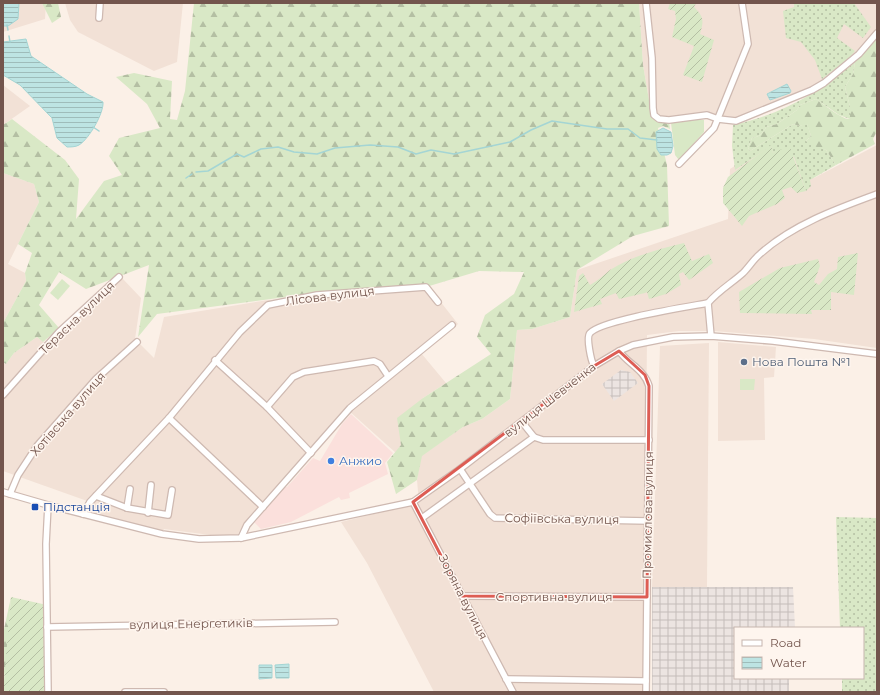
<svg xmlns="http://www.w3.org/2000/svg" width="880" height="695" viewBox="0 0 880 695" font-family="Montserrat,sans-serif">
<style>
.residential{fill:#f2e1d6}
.commercial{fill:#fbe0dc}
.industrial{fill:url(#industrial-grid)}
.grass{fill:url(#grass-dots)}
.forest{fill:url(#forest-firs)}
.park{fill:#d9e8c6}
.garden{fill:url(#garden-furrows)}
.water{fill:url(#water-rules);stroke:#a4d5d4}
.lines{fill:none;stroke-linecap:round;stroke-linejoin:round}
.stream{stroke:#a4d5d4;stroke-width:1.5}
.minor-casing{stroke:#ceb9b1;stroke-width:8}
.minor{stroke:#fff;stroke-width:5.5}
.marked{fill:none;stroke:#dd5d54;stroke-width:3;stroke-linejoin:round}
.service-dot{fill:#5c6f8a;stroke:#fef5ee;stroke-width:1.5}
.shop-dot{fill:#3f7fe0;stroke:#fef5ee;stroke-width:1.5}
.transit-dot{fill:#1a4fb4;stroke:#fef5ee;stroke-width:1.5}
.labels{text-anchor:middle;stroke-width:3;stroke-linejoin:round;paint-order:stroke}
.street-label{font-size:12px;fill:#73554d;stroke:#fef5ee}
.service-label{font-size:12px;fill:#4e5e75;stroke:#fef5ee;text-anchor:start}
.shop-label{font-size:12px;fill:#366cbe;stroke:#fef5ee;text-anchor:start}
.transit-label{font-size:12px;fill:#164399;stroke:#fef5ee;text-anchor:start}
</style>
<defs>
<pattern id="industrial-grid" width="8" height="8" patternUnits="userSpaceOnUse"><rect width="8" height="8" fill="#ece4e1"/><path d="M0 4h8M4 0v8" fill="none" stroke="#c4bcb9"/></pattern>
<pattern id="grass-dots" width="8" height="8" patternUnits="userSpaceOnUse"><rect width="8" height="8" fill="#d9e8c6"/><path d="M2 2h.1M6 6h.1" fill="none" stroke="#b4bfa3" stroke-width="1.8" stroke-linecap="round"/></pattern>
<pattern id="forest-firs" width="22" height="20" patternUnits="userSpaceOnUse"><rect width="22" height="20" fill="#d9e8c6"/><path d="M5 1l3.5 6h-7zM16 11l3.5 6h-7z" fill="#b4bfa3"/></pattern>
<pattern id="garden-furrows" width="10" height="10" patternUnits="userSpaceOnUse"><rect width="10" height="10" fill="#d9e8c6"/><path d="M-1 1l2-2M0 10L10 0M9 11l2-2" fill="none" stroke="#b4bfa3"/></pattern>
<pattern id="water-rules" width="6" height="5" patternUnits="userSpaceOnUse"><rect width="6" height="5" fill="#bde4e3"/><path d="M0 2.5h6" fill="none" stroke="#9ebcba"/></pattern>
</defs>
<rect width="100%" height="100%" fill="#fbf0e7"/>
<g class="residential">
<path d="M3 3H46L45 19 3 32Z"/>
<path d="M65 3H183L177 62 154 71 78 32 70 20Z"/>
<path d="M639 3H877V34L826 81 798 95 734 118 707 115 669 120 651 112 643 65Z"/>
<path d="M3 85 30 106 3 125Z"/>
<path d="M789 131 814 178 877 145V348L814 339 714 331H679L647 335 644 692H434L367 563 341 522 419 503 417 480 421 456 463 427 482 419 510 399 517 330 532 329 570 317 577 270 728 219 730 169Z"/>
<path d="M3 173 34 184 39 202 8 264 25 273 26 281 3 323Z"/>
<path d="M122 278 141 298 135 339 154 358 164 317 268 300 318 297 425 282 458 324 421 353 446 383 423 398 401 445 396 453 348 410 243 525 238 534 218 536 164 529 163 531 82 510 90 502 3 471V362L6 364 14 353 37 337 48 346Z"/>
<path d="M718 342 776 347 774 377 764 378 765 440 718 441Z"/>
<path d="M709 343 707 587H652L660 346Z"/>
</g>
<path class="commercial" d="M351 414 393 453 385 463 388 474 349 493 350 498 341 500 339 497 291 522 261 529 253 521 283 487H287L313 458 320 461 342 424Z"/>
<g class="industrial">
<path d="M621 370 630 372 638 383 614 401 602 384Z"/>
<path d="M652 587H793L795 628H735V678H789V692H652Z"/>
</g>
<g class="grass">
<path d="M794 3H854L871 27 863 38 844 24 837 38 855 51 849 58 822 79 815 60 801 42 786 38 783 11 794 7Z"/>
<path d="M855 62 853 74 845 87 850 107V119L839 115 816 99 800 105 797 110 777 124 766 127C763 134 759 137 752 138L748 148 750 151 793 124 800 126 807 123 811 136 806 141 826 150 836 165 810 180 811 186 806 191 794 157 780 151 773 153 771 146 735 170 732 146 733 125C779 115 820 93 855 62Z"/>
<path d="M836 517 877 518V692H842V678H863V628H840Z"/>
</g>
<g class="forest">
<path d="M42 3H58L61 17 52 23Z"/>
<path d="M194 3H639L643 65 651 112 653 118 669 122 670 129 663 126 658 128 667 165 669 226 633 236 577 270 570 317 532 329 517 330 510 399 482 419 463 427 422 456 417 480 396 494 387 462 401 445 397 418 423 398 491 354 477 337 485 315 514 294 524 272 479 271 426 287 323 292 157 314 138 337 149 265 86 289 59 272 39 305 59 328 43 342 37 337 14 353 6 364 3 362V323L26 281 25 273 32 253 18 244 39 202 34 184 3 173V125L12 119 65 160 79 179 76 219 104 181 122 175 109 156 119 138 160 128 147 104 116 77 134 73 172 81 170 119 177 120 185 91Z"/>
<path d="M877 34V131L873 139 875 144 836 165 826 150 811 145 806 141 811 136 807 124 800 126 793 124 750 151 748 148 752 138C759 137 763 134 766 127L777 124 797 110 800 105 816 99C824 104 842 120 850 119V107L845 87 853 74 855 62Z"/>
<path d="M11 597 6 667 3 681V634Z"/>
</g>
<g class="park">
<path d="M687 119 704 120V132L679 160 675 155 671 123Z"/>
<path d="M62 279 70 286 58 300 50 293Z"/>
<path d="M740 379H755L754 390H740Z"/>
</g>
<g class="garden">
<path d="M670 3H696L694 7C704 17 704 21 700 34L714 40 702 82 683 75 694 46 672 37 676 19 675 11 668 9Z"/>
<path d="M771 145 773 153 789 146 806 191 797 193 791 187 782 190 785 198 777 204 749 216 742 226 723 203V188L728 177Z"/>
<path d="M684 243 692 261 709 254 713 263 689 280 683 272 679 274 681 285 666 294 649 299 647 292 645 293 619 299 616 293 600 299 602 304 574 312 579 276 583 273 590 285C597 281 604 275 610 270 632 256 659 249 684 243Z"/>
<path d="M858 253 854 295 831 292V310H811L812 314 740 313 739 292 780 268 818 259 820 266 814 282 819 285 828 274 837 269 838 257Z"/>
<path d="M11 597 47 605 48 692H3Z"/>
</g>
<g class="water">
<path d="M3 3H19L18 19 8 26H3Z"/>
<path d="M26 39 31 56 87 94 103 102C104 113 89 139 79 145 76 147 70 147 67 147L57 138 52 118 20 85 3 75V42Z"/>
<path d="M787 84 791 91 790 93 770 100 767 94Z"/>
<path d="M663 128 671 132 673 146 671 153 667 155H661L657 149 656 132Z"/>
<path d="M289 664V678H276L275 665Z"/>
<path d="M259 665H272V678L259 679Z"/>
</g>
<g class="lines">
<g class="stream">
<path d="M7 25 8 30"/>
<path d="M9 36 10 42"/>
<path d="M93 127 99 131"/>
<path d="M196 172 208 171 237 154 244 157 261 149 278 147 294 152 317 154 335 148 370 145 398 147 416 154 431 150 454 154 510 142 531 130 552 121 607 129H628L640 138 657 140"/>
<path d="M186 178 192 174"/>
</g>
<g class="minor-casing">
<g id="minor">
<path d="M646 3 652 58 653 108 654 115 659 119 669 120 707 115 718 119 736 121 812 90 824 83 859 54 877 33"/>
<path d="M99 18 100 3"/>
<path d="M679 164 714 128 748 44 742 3"/>
<path d="M708 303 711 336"/>
<path d="M619 351C628 364 644 369 649 386L646 692"/>
<path d="M215 360 267 407 311 453"/>
<path d="M594 366C591 361 586 337 590 333 602 320 686 307 708 303 718 291 732 283 743 273 749 267 753 260 760 254 792 225 836 209 877 194"/>
<path d="M3 395 59 332 119 277"/>
<path d="M267 407 293 377 304 372 374 361 380 364 388 376"/>
<path d="M169 418 263 507"/>
<path d="M522 422 534 437 543 440H649"/>
<path d="M460 469 490 514 495 518 648 521"/>
<path d="M3 492 48 505 162 534 199 539 241 538 413 502 460 469 594 366 619 351 633 345 673 337 711 336 773 341 877 354"/>
<path d="M10 494 18 475 37 446 96 379 137 342"/>
<path d="M96 496 127 508 168 515 172 490"/>
<path d="M413 502 513 692"/>
<path d="M48 505 46 544 48 692"/>
<path d="M127 508 130 489"/>
<path d="M148 513 151 485"/>
<path d="M83 514 90 502 169 418 240 332 268 305 317 295 426 287 438 302"/>
<path d="M422 518 534 437"/>
<path d="M241 538 247 525 350 408 452 325"/>
<path d="M462 596 647 597"/>
<path d="M47 627 335 622"/>
<path d="M506 679 646 681"/>
<path d="M125 692H164"/>
</g>
</g>
<use href="#minor" class="minor"/>
</g>
<path class="marked" d="M619 351 645 375 649 386 647 597 462 596 413 502 594 366Z"/>
<circle class="service-dot" cx="744" cy="362" r="4"/>
<circle class="shop-dot" cx="331" cy="461" r="4"/>
<rect class="transit-dot" x="31" y="503" width="8" height="8" rx="2"/>
<g class="labels">
<g class="street-label">
<text transform="translate(330 296) rotate(-7)" y="4">Лісова вулиця</text>
<text transform="translate(77 318) rotate(-44)" y="4">Терасна вулиця</text>
<text transform="translate(550 400) rotate(-38)" y="4">вулиця Шевченка</text>
<text transform="translate(68 414) rotate(-49)" y="4">Хотівська вулиця</text>
<text transform="translate(648 515) rotate(-89)" y="4">Промислова вулиця</text>
<text transform="translate(562 519) rotate(1)" y="4">Софіївська вулиця</text>
<text transform="translate(463 597) rotate(63)" y="4">Зоряна вулиця</text>
<text x="554" y="601">Спортивна вулиця</text>
<text transform="translate(191 624) rotate(-1)" y="4">вулиця Енергетиків</text>
</g>
<g class="service-label">
<text x="752" y="366">Нова Пошта №1</text>
</g>
<g class="shop-label">
<text x="339" y="465">Анжио</text>
</g>
<g class="transit-label">
<text x="43" y="511">Підстанція</text>
</g>
</g>
<rect width="880" height="695" fill="none" stroke="#73554d" stroke-width="8"/>
<rect x="734" y="627" width="130" height="52" fill="#fef5ee" stroke="#c6b5ae"/>
<rect x="742" y="640" width="20" height="6" fill="#ffffff" stroke="#c6b5ae"/>
<text x="770" y="647" font-size="12" fill="#73554d">Road</text>
<rect x="742" y="657" width="20" height="12" fill="url(#water-rules)" stroke="#c6b5ae"/>
<text x="770" y="667" font-size="12" fill="#73554d">Water</text>
</svg>
